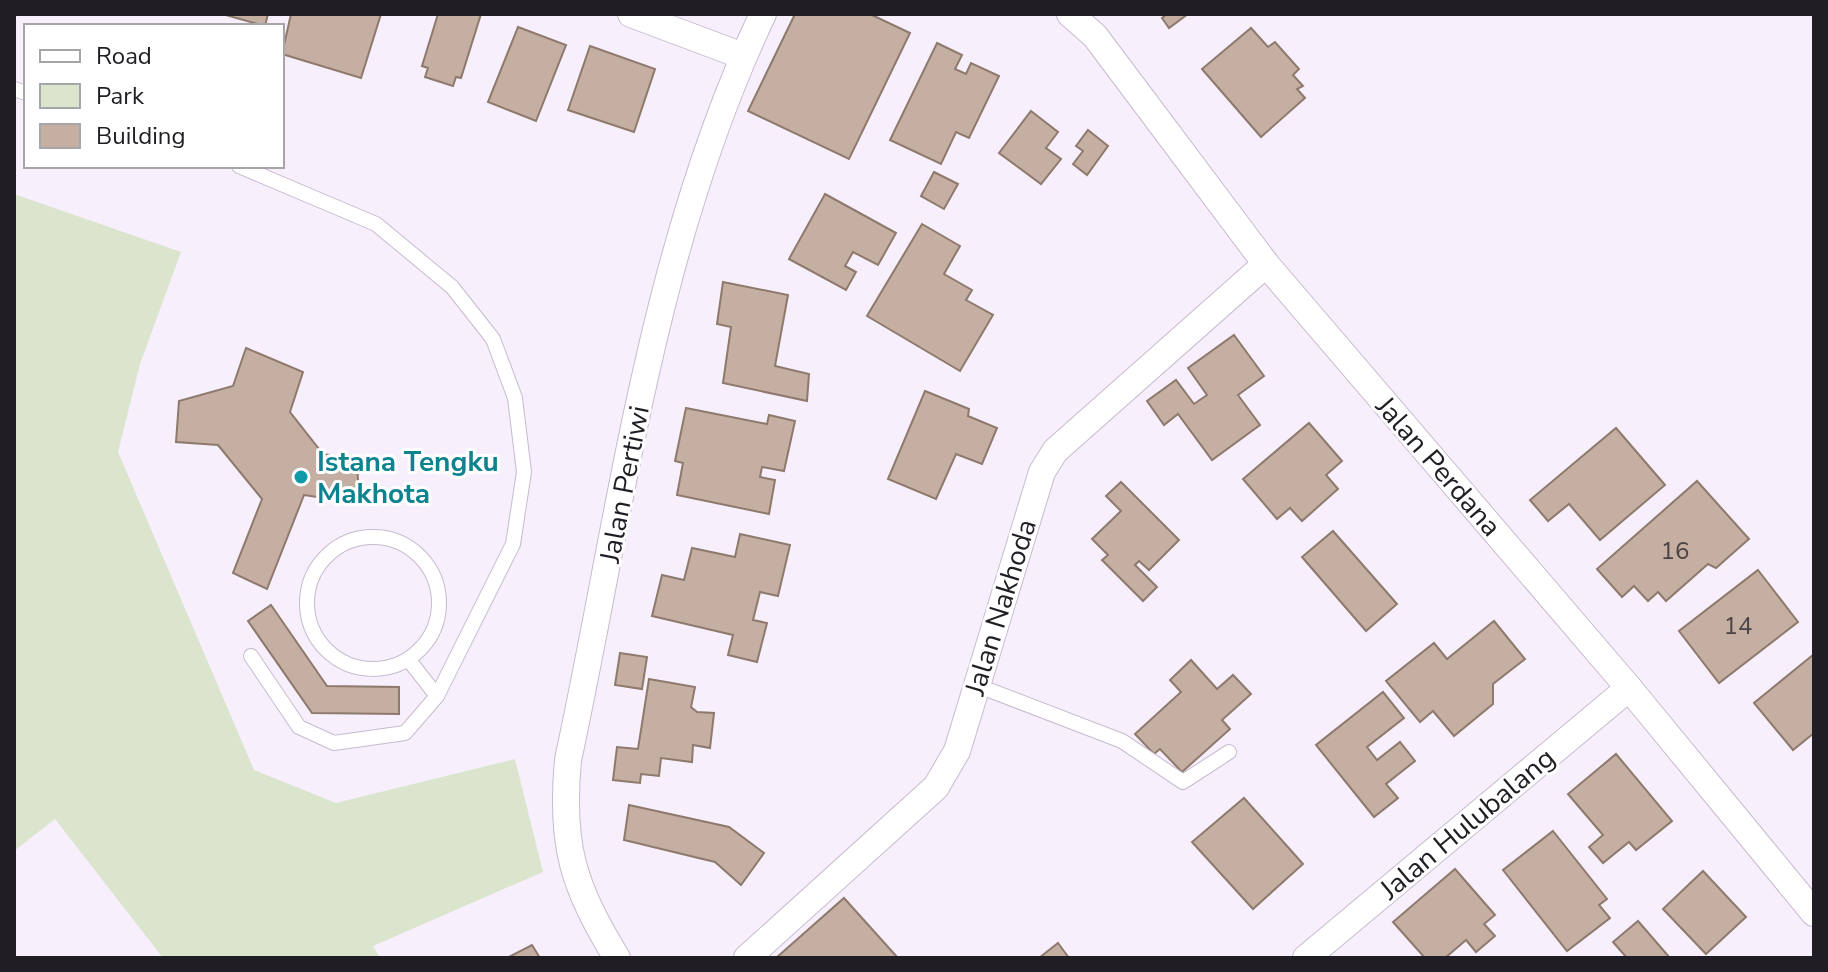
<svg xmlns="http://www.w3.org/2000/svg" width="1828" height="972" viewBox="0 0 1828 972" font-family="'Nunito Sans',sans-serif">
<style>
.green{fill:#dbe5ce}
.building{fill:#c5afa2;stroke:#8e796d;stroke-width:2}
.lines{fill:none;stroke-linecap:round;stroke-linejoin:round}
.lane-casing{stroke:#c7bbcf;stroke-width:16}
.street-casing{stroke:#c7bbcf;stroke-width:28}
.lane{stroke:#fff;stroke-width:14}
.street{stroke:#fff;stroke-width:26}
.culture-dot{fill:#0f9aa8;stroke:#fff;stroke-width:3}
.labels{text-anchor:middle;stroke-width:6;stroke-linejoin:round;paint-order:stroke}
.number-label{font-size:24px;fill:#4a4244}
.culture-label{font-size:28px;font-weight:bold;fill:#0d838f;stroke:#fff;text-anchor:start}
.street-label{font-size:28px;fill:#211d24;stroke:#fff}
</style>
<rect width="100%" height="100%" fill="#f7effc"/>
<path class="green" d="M14 194 181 252 140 364 118 452 254 770 336 803 515 759 543 872 373 946 380 958H163L55 819 14 851Z"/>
<g class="building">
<path d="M222 14H268L265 26Z"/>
<path d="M291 14H381L361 78 282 54Z"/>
<path d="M438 14H481L461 78 456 77 453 86 425 77 428 68 422 66Z"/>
<path d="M795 14H870L910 33 849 159 748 111Z"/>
<path d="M1167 14H1188L1169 28 1162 18Z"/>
<path d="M518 27 566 45 536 121 488 102Z"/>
<path d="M1251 28 1268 47 1275 42 1299 69 1293 75 1303 86 1297 89 1305 98 1261 137 1202 69Z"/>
<path d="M937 43 962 55 955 69 966 74 971 63 999 76 969 138 956 132 941 164 890 140Z"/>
<path d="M590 46 655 69 634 132 568 110Z"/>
<path d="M1031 111 1058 132 1046 148 1061 159 1041 184 999 153Z"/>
<path d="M1088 130 1108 146 1087 175 1073 164 1083 151 1076 146Z"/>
<path d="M934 172 958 184 944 209 921 196Z"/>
<path d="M825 194 896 233 878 265 853 252 845 266 856 272 846 290 789 259Z"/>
<path d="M922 224 960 246 944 274 972 290 966 300 993 315 960 371 867 316Z"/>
<path d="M723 282 788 295 775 366 809 374 807 401 723 383 731 327 717 324Z"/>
<path d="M1234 335 1264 376 1238 395 1260 425 1212 460 1178 414 1164 425 1147 401 1176 380 1194 404 1207 395 1188 368Z"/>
<path d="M246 348 303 372 290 412 323 454 357 459 359 503 304 495 267 589 233 573 262 499 218 445 176 442 179 401 233 386Z"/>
<path d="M925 391 969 409 968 416 997 428 982 464 956 454 936 499 888 479Z"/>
<path d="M686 408 767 424 769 415 795 421 784 471 762 467 760 477 775 480 769 514 677 495 683 463 675 461Z"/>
<path d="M1309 423 1342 461 1326 475 1338 489 1302 521 1290 508 1277 519 1243 479Z"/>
<path d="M1616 428 1665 485 1600 540 1569 504 1548 521 1530 500Z"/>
<path d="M1697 481 1749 539 1716 568 1708 564 1666 601 1658 592 1648 601 1634 586 1622 597 1597 569Z"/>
<path d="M1121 482 1179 540 1149 570 1139 561 1135 565 1157 587 1143 601 1102 560 1108 555 1092 539 1121 511 1106 496Z"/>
<path d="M1333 531 1397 604 1366 631 1302 557Z"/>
<path d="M740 534 790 545 778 596 760 592 753 620 767 623 757 662 728 655 733 635 652 616 662 575 684 580 692 548 735 557Z"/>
<path d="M1758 570 1798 622 1719 683 1679 631Z"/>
<path d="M271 605 327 686 399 687V714L312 713 248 621Z"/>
<path d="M1494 621 1525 659 1493 684V704L1454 736 1433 711 1420 722 1386 681 1434 643 1447 659Z"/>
<path d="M620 653 647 657 642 689 615 685Z"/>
<path d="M1814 654V733L1793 750 1754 703Z"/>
<path d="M1191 660 1217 689 1233 675 1251 694 1222 720 1230 729 1182 772 1160 749 1154 754 1135 734 1181 692 1170 680Z"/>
<path d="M649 679 695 687 691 707 697 712 714 713 710 748 693 745 692 762 661 758 659 776 641 774 640 783 613 780 617 747 638 749Z"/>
<path d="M1383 692 1404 718 1367 747 1377 760 1400 742 1415 761 1386 784 1398 798 1374 817 1316 745Z"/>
<path d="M1616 754 1672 821 1636 850 1629 842 1603 863 1589 847 1603 835 1568 794Z"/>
<path d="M1244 798 1303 864 1253 909 1192 842Z"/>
<path d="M629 805 729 827 764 853 741 885 715 862 624 840Z"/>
<path d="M1553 831 1607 899 1599 905 1610 918 1567 951 1503 870Z"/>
<path d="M1455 869 1495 915 1484 924 1495 936 1476 952 1466 940 1445 958H1425L1393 922Z"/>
<path d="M1703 871 1746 917 1706 954 1663 909Z"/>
<path d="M844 898 898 958H776Z"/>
<path d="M1638 921 1670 958H1627L1613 942Z"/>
<path d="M1058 943 1069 958H1039Z"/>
<path d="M532 945 540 958H507Z"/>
</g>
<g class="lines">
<g class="lane-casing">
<g id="lane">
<path d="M14 89 26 93"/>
<path d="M239 166 376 224 452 287 493 339 515 398 524 472 513 544 437 696 405 733 334 743 299 727 251 656"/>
<circle cx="373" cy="603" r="66"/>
<path d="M408 659 437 696"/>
<path d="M976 685 1122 741 1183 782 1229 752"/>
</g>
</g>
<g class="street-casing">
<g id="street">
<path d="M631 14 743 56"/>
<path d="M1070 14 1095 36 1266 264 1629 688 1814 913"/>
<path d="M617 958C573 886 560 845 568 760 622 509 652 248 763 14"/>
<path d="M747 958 936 787 957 751 1042 472 1055 451 1266 264"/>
<path d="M1306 958 1629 688"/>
</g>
</g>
<use href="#lane" class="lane"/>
<use href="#street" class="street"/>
</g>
<circle class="culture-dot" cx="301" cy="477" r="8"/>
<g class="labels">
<g class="number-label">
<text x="1675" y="559">16</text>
<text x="1738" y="634">14</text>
</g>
<g class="culture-label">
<text x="317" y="471">Istana Tengku<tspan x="317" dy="32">Makhota</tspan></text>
</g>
<g class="street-label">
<text transform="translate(1439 466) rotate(49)" y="10">Jalan Perdana</text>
<text transform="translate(624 484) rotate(-79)" y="10">Jalan Pertiwi</text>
<text transform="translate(1000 607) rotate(-73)" y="10">Jalan Nakhoda</text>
<text transform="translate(1467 823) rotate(-40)" y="10">Jalan Hulubalang</text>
</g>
</g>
<rect width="1828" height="972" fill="none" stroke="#211d24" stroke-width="32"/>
<rect x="24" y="24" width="260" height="144" fill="#ffffff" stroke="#a6a5a7" stroke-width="2"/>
<rect x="40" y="50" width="40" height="12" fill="#ffffff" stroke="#a6a5a7" stroke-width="2"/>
<text x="96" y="64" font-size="24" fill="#211d24">Road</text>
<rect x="40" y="84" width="40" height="24" fill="#dbe5ce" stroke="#a6a5a7" stroke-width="2"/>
<text x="96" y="104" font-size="24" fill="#211d24">Park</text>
<rect x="40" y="124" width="40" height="24" fill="#c5afa2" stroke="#a6a5a7" stroke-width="2"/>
<text x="96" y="144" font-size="24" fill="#211d24">Building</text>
</svg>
